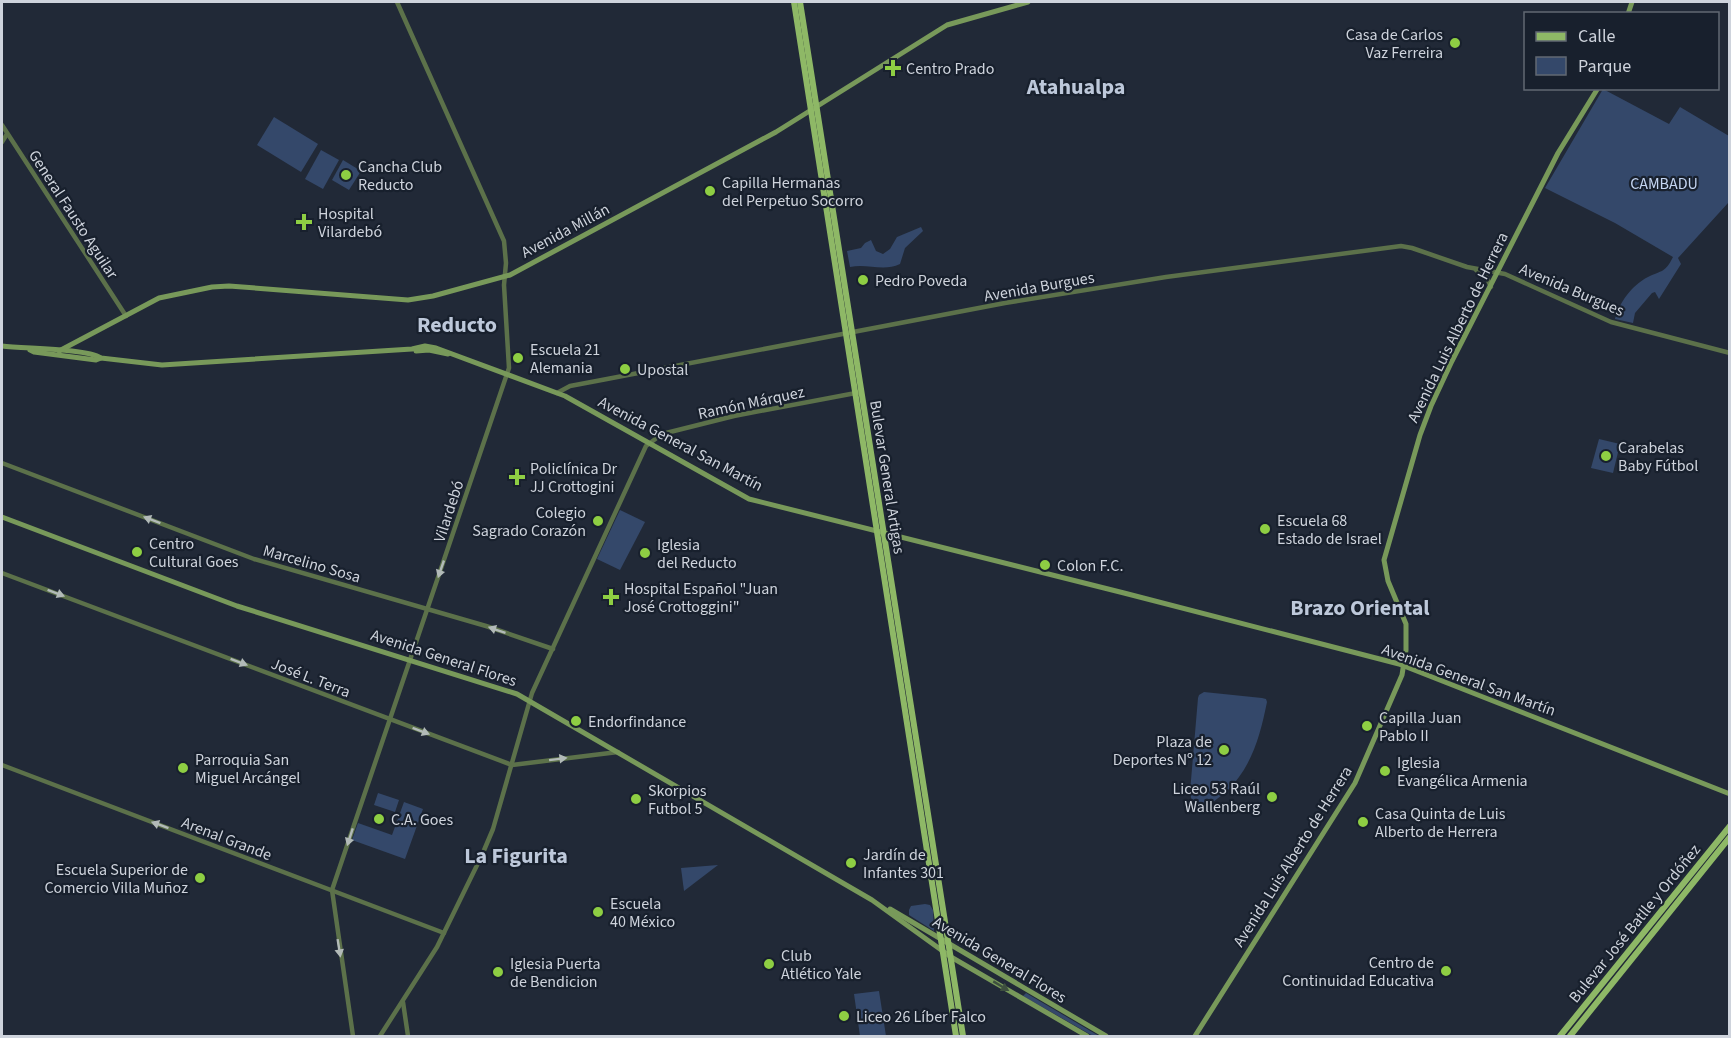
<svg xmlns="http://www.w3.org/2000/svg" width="1731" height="1038" viewBox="0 0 1731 1038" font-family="'Source Sans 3',sans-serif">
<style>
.green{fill:#34486a}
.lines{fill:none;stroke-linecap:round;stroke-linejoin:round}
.tertiary{stroke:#5c714a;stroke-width:4.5}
.secondary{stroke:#78995a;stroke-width:5}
.primary{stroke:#8eb866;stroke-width:6}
.oneway{fill:#b2bab8}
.oneway2{fill:#3e503f}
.poi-dot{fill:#8ece43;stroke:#18202d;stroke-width:2}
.labels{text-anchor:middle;stroke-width:4.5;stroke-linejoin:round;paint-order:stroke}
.poi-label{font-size:16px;fill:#ced3dc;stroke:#18202d;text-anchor:start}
.park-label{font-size:16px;fill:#c5d6f3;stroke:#18202d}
.street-label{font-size:16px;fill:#ced3dc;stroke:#18202d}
.district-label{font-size:22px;font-weight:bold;fill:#bdc8da;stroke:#18202d}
</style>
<rect width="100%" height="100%" fill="#212937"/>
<g class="green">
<path d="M1603 89 1669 124 1680 107 1729 136 1730 199 1728 203 1678 258 1681 264 1659 299 1655 292 1652 293 1635 313 1633 323 1615 319C1619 303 1632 285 1648 277 1662 270 1665 273 1673 257L1615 223 1545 188Z"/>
<path d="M274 117 318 144 301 172 257 145Z"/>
<path d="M321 150 339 160 323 189 305 179Z"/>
<path d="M343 160 361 171 349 190 332 180Z"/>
<path d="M921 227 923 231 905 248 900 264C883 272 867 263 850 267L847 251 861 248 865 243 871 240 876 251 883 254 890 249 897 237Z"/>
<path d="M1599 439 1620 444 1613 473 1591 468Z"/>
<path d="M620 510 645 522 620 570 597 559Z"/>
<path d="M1204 692 1262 698 1266 699 1267 702C1260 736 1252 767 1226 792 1218 798 1211 805 1202 807L1192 803 1190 792 1198 698 1199 695Z"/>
<path d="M378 793 399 800 395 812 374 805Z"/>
<path d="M404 802 423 809 405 859 352 840 358 823 392 835Z"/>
<path d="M718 865 684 891 681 868Z"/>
<path d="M925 904 930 905 933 910 934 931 909 915V910L911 906Z"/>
<path d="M879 991 886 1036H860L854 994Z"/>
<path d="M1026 993 1099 1036H1093L1023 996Z"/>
</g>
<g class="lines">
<g class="tertiary">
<path d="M2 125 126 316"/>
<path d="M2 142 7 134"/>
<path d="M1476 270 1486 276 1491 287"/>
<path d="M557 393 570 386 607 379 1005 303 1166 277 1401 246 1412 248 1467 267 1505 274 1611 322 1730 353"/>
<path d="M2 463 254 559 486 626 553 649"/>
<path d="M2 573 512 765 618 752"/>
<path d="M2 765 444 933"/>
<path d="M403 1002 408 1036"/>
<path d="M353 1036 332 890 509 368 504 285 506 263 504 241 397 2"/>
<path d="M380 1036 437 947 482 855 493 829 532 693 646 446 662 434 734 416 861 392"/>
</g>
<g class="secondary">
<path d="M1628 14 1632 2"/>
<path d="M2 346C24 349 85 348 101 358L162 365 412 349 425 346 436 348 565 396 749 499 1124 593 1399 664 1730 794"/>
<path d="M30 350 34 352 96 360 101 358"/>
<path d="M59 351 159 298 212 287 229 286 408 300 433 296 510 275 776 132 947 25 1028 2"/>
<path d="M416 351 429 350 448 354"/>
<path d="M2 517 237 606 517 694 872 900 951 957 1087 1036"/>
<path d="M890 909 1106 1036"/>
<path d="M1195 1036 1355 783 1402 675 1406 650V624L1388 581 1384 560 1420 435 1431 406 1452 361 1558 153 1598 88"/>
</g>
<g class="primary">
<path d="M794 2 956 1036"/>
<path d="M800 2 963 1036"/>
<path d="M1560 1036 1730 826"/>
<path d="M1570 1036 1730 837"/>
</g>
</g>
<defs><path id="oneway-solid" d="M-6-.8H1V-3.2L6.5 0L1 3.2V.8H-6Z" transform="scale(1.5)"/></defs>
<g class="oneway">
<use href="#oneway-solid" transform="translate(152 520) rotate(-159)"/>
<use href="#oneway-solid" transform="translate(441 569) rotate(109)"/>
<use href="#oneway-solid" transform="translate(56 593) rotate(21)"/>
<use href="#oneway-solid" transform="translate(497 630) rotate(-161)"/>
<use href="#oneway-solid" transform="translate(239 662) rotate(21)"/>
<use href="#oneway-solid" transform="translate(421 731) rotate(21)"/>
<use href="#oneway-solid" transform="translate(558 759) rotate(-7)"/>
<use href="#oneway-solid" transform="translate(160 825) rotate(-160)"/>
<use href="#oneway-solid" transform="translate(350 837) rotate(108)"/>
<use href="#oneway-solid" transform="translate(339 948) rotate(81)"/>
</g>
<use class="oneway2" href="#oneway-solid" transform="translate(1001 986) rotate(31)"/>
<g class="poi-dot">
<circle cx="1455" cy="43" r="6"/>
<path d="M890 59h6v6h6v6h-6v6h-6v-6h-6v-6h6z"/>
<circle cx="346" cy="175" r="6"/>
<circle cx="710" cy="191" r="6"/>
<path d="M301 213h6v6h6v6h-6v6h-6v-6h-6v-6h6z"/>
<circle cx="863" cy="280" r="6"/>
<circle cx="518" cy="358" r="6"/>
<circle cx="625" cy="369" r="6"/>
<circle cx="1606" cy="456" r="6"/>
<path d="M514 468h6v6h6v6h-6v6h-6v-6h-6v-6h6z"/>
<circle cx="598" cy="521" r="6"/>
<circle cx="1265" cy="529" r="6"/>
<circle cx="137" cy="552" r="6"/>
<circle cx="645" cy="553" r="6"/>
<circle cx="1045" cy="565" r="6"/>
<path d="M608 588h6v6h6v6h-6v6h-6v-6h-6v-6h6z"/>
<circle cx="576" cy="721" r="6"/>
<circle cx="1367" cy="726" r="6"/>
<circle cx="1224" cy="750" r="6"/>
<circle cx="183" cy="768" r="6"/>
<circle cx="1385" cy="771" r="6"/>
<circle cx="1272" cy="797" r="6"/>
<circle cx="636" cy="799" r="6"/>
<circle cx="379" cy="819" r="6"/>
<circle cx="1363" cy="822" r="6"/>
<circle cx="851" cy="863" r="6"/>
<circle cx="200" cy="878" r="6"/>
<circle cx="598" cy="912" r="6"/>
<circle cx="769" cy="964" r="6"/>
<circle cx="1446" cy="971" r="6"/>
<circle cx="498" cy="972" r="6"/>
<circle cx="844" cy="1016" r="6"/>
</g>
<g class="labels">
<g class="poi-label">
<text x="1443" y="40" text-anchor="end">Casa de Carlos<tspan x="1443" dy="18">Vaz Ferreira</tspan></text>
<text x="906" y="74">Centro Prado</text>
<text x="358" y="172">Cancha Club<tspan x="358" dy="18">Reducto</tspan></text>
<text x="722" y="188">Capilla Hermanas<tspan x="722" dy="18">del Perpetuo Socorro</tspan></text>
<text x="318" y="219">Hospital<tspan x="318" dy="18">Vilardebó</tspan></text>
<text x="875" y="286">Pedro Poveda</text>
<text x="530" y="355">Escuela 21<tspan x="530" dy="18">Alemania</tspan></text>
<text x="637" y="375">Upostal</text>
<text x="1618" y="453">Carabelas<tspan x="1618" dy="18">Baby Fútbol</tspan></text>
<text x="530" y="474">Policlínica Dr<tspan x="530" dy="18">JJ Crottogini</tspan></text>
<text x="586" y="518" text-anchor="end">Colegio<tspan x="586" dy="18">Sagrado Corazón</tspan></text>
<text x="1277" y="526">Escuela 68<tspan x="1277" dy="18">Estado de Israel</tspan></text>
<text x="149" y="549">Centro<tspan x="149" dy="18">Cultural Goes</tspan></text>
<text x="657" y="550">Iglesia<tspan x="657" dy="18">del Reducto</tspan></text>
<text x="1057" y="571">Colon F.C.</text>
<text x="624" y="594">Hospital Español "Juan<tspan x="624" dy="18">José Crottoggini"</tspan></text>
<text x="1379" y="723">Capilla Juan<tspan x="1379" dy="18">Pablo II</tspan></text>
<text x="588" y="727">Endorfindance</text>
<text x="1212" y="747" text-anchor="end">Plaza de<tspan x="1212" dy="18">Deportes Nº 12</tspan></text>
<text x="195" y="765">Parroquia San<tspan x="195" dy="18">Miguel Arcángel</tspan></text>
<text x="1397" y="768">Iglesia<tspan x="1397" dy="18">Evangélica Armenia</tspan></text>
<text x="1260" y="794" text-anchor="end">Liceo 53 Raúl<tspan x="1260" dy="18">Wallenberg</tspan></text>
<text x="648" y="796">Skorpios<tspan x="648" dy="18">Futbol 5</tspan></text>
<text x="1375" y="819">Casa Quinta de Luis<tspan x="1375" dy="18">Alberto de Herrera</tspan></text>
<text x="391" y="825">C.A. Goes</text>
<text x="863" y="860">Jardín de<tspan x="863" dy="18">Infantes 301</tspan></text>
<text x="188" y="875" text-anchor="end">Escuela Superior de<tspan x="188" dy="18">Comercio Villa Muñoz</tspan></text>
<text x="610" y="909">Escuela<tspan x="610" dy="18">40 México</tspan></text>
<text x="781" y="961">Club<tspan x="781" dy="18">Atlético Yale</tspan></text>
<text x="1434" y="968" text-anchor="end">Centro de<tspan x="1434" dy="18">Continuidad Educativa</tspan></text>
<text x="510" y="969">Iglesia Puerta<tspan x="510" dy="18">de Bendicion</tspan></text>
<text x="856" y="1022">Liceo 26 Líber Falco</text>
</g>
<g class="park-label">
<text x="1664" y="189">CAMBADU</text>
</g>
<g class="street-label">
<text transform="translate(74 214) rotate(57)" y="6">General Fausto Aguilar</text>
<text transform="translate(565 230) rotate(-28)" y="6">Avenida Millán</text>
<text transform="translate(1039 286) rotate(-10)" y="6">Avenida Burgues</text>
<text transform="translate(1572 289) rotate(23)" y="6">Avenida Burgues</text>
<text transform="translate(1457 327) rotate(-64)" y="6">Avenida Luis Alberto de Herrera</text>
<text transform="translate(751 402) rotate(-12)" y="6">Ramón Márquez</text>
<text transform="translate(681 443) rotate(28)" y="6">Avenida General San Martín</text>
<text transform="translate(888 477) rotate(81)" y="6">Bulevar General Artigas</text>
<text transform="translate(448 511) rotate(-72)" y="6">Vilardebó</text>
<text transform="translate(312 563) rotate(16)" y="6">Marcelino Sosa</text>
<text transform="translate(444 657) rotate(18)" y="6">Avenida General Flores</text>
<text transform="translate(311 677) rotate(21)" y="6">José L. Terra</text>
<text transform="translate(1469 679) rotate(20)" y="6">Avenida General San Martín</text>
<text transform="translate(227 838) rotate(21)" y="6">Arenal Grande</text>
<text transform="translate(1292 856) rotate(-58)" y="6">Avenida Luis Alberto de Herrera</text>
<text transform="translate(1634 923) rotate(-51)" y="6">Bulevar José Batlle y Ordóñez</text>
<text transform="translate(1000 959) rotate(31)" y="6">Avenida General Flores</text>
</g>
<g class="district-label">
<text x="1076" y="94">Atahualpa</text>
<text x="457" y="332">Reducto</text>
<text x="1360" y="615">Brazo Oriental</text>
<text x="516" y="863">La Figurita</text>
</g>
</g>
<rect width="1731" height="1038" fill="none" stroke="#ced3dc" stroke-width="6"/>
<rect x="1524" y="12" width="195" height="78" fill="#18202d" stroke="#616873" stroke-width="1.5"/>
<rect x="1536" y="32" width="30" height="9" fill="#8eb866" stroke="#616873" stroke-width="1.5"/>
<text x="1578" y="42" font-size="18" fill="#ced3dc">Calle</text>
<rect x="1536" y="57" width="30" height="18" fill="#34486a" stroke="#616873" stroke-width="1.5"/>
<text x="1578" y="72" font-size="18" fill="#ced3dc">Parque</text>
</svg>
